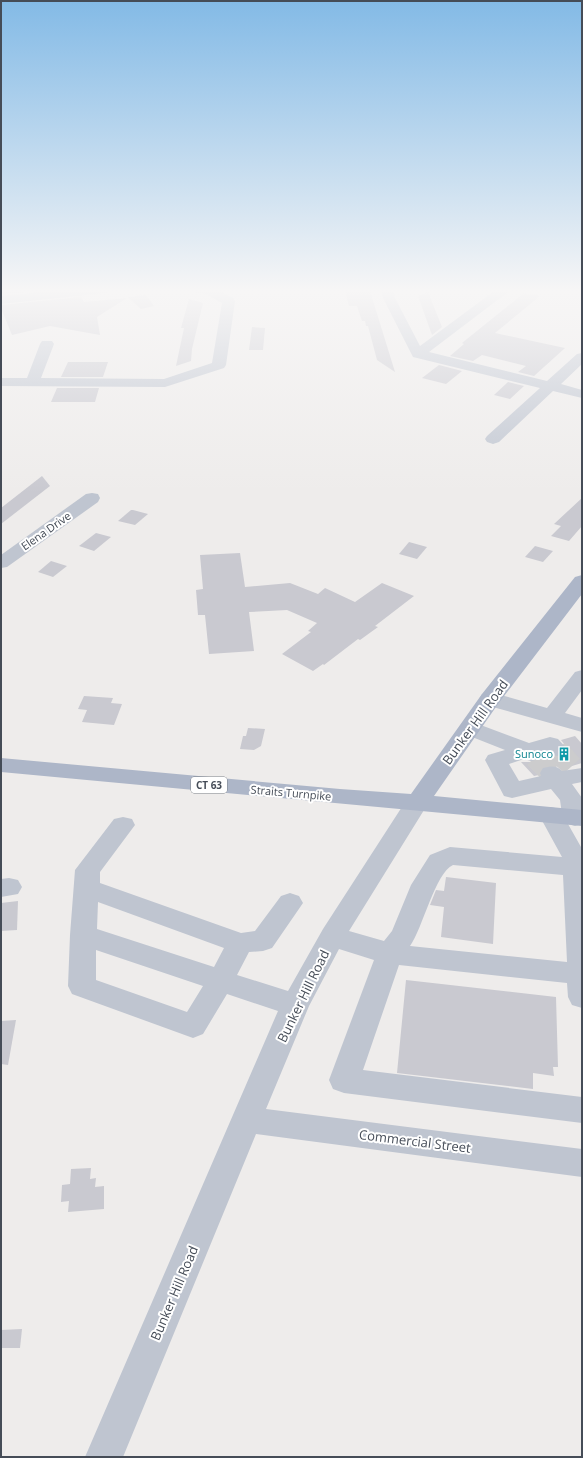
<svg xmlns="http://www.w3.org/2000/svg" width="583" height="1458" viewBox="0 0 583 1458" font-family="'Open Sans',sans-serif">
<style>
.building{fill:#c9c9d0}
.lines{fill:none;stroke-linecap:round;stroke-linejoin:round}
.minor-tunnel{stroke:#cccccd;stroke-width:22;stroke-dasharray:22 11;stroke-linecap:butt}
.minor{fill:#bfc5d0;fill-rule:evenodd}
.major{fill:#adb6c8;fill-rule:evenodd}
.labels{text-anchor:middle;stroke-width:4;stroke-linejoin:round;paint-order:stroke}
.shield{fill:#fff;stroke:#7d8289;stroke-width:1}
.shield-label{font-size:10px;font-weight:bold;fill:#454c57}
.street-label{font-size:11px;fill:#454c57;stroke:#fff}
.culture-label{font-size:11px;fill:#0d838f;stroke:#fff;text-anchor:end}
.near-street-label{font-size:13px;fill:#454c57;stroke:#fff}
</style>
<rect width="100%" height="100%" fill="#eeeceb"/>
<g class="building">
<path d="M42 289H61L1 294V292Z"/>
<path d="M345 291H370L395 372 377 360 368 326H366L365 321H362L357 306H349Z"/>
<path d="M428 292 442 327 432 335 418 296Z"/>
<path d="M524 293 540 296 495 333 565 348 534 376 518 372 526 366 482 355 473 361 450 356 464 344 462 343Z"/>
<path d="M146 295 154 306 141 309 128 297Z"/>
<path d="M81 297 84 302 127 298 97 317 100 335 50 326 12 335 1 308V305Z"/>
<path d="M189 299 203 303 192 349 191 361 176 366 184 328H181Z"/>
<path d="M252 327 265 328 263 350H249Z"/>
<path d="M68 362H108L103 377H61Z"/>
<path d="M439 365 462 371 446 384 422 378Z"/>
<path d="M508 382 524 386 510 399 494 395Z"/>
<path d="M57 388H99L95 402H51Z"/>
<path d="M42 476 50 486 1 524V508Z"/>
<path d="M582 498V526L569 541 551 536 561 526 554 524Z"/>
<path d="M131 510H133L148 514 135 525 118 521Z"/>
<path d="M96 533 111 537 94 551 79 546Z"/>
<path d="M409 542 427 547 417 559 399 554Z"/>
<path d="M535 546 553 551 543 562 525 557Z"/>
<path d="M240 553 245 587 290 583 318 594 325 588 355 602 382 583 414 596 375 626 378 627 360 640 358 639 324 665 323 664 313 671 282 654 311 632 308 631 317 623 287 610 249 612 254 651 209 654 205 615H198L196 590 203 589 200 555Z"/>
<path d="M51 561 67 566 53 577 38 572Z"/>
<path d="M84 696 113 698 111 703 122 704 114 725 82 722 87 710 78 709Z"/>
<path d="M248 728 265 729 261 746 254 750 240 749 243 736H246Z"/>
<path d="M575 736 582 744V763L562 769 554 765 543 767 539 772V775L534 776 521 762H531L539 760 544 755 557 757 565 756 569 750 561 740Z"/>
<path d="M446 877 496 883 493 944 441 937 444 907 430 905 436 890 444 891Z"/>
<path d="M18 901 17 930 1 931V903Z"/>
<path d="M406 980 556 997 558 1067H553L554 1076 533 1073V1089L397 1073Z"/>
<path d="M16 1020 8 1065 1 1064V1021Z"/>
<path d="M91 1168 90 1179 96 1178 95 1187 104 1186V1209L68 1212 69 1201 61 1202 62 1185 70 1184 71 1169Z"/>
<path d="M22 1329 20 1348H1V1330Z"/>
</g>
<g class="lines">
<g class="minor-tunnel">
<path d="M557 750 572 766"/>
<path d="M535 757 551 773"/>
</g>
<g class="minor">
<path d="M73 289H111L109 292 105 293 1 304V296Z"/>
<path d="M193 289H215L233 298 235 301 226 365 224 368 165 387 1 386V378H27L40 344 42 341H52L54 344 41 378 164 379 212 363 222 303 206 294 195 292Z"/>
<path d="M381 289H393L395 298 420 346 497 289H510L508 292 429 352 547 381 577 354 582 353V364L561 384 582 390V398L553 391 499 442 493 444 487 442 485 439 487 436 540 388 413 357 383 298Z"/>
<path d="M92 493 98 494 100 498 98 502 7 567 1 568V555L86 494Z"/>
<path d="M582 670V690L565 713 582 718V732L482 704 479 699 482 694 490 692 547 708 575 672Z"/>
<path d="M470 721 529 743 550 737 558 739 568 750 565 755C553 758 548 752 542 754L539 759 531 761 524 759 509 764 519 781 541 776 540 773 543 768C551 766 557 765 562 771L582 768V782L572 784 582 798V824L575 826 568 824 581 847 582 846V1008L572 1005 568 997 567 983 399 965 363 1070 582 1097V1123L344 1093 333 1089 329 1080 374 960 339 949 309 1006 266 1109 582 1149V1177L256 1134 123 1457H85L278 1011 227 994 203 1034 193 1038 72 994 68 986 70 935 75 870 114 819 123 817 132 819 135 825 100 872V883L241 933 255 931 281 896 290 893 299 896 303 903 272 948 263 951 249 952 237 975 288 991 323 929 409 796 417 794 425 796 429 802 349 931 384 941 392 931 411 885 430 855 450 847 562 857 539 815 543 809 551 807 559 809 562 814 560 800 551 789 512 798 504 796 485 760 488 755 505 750 462 733 459 728 462 723ZM453 865 563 875 567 962 410 946C423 928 435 873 453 865ZM98 902 224 948 214 967 97 929ZM96 950 203 986 187 1012 96 980Z"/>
<path d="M9 878 18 880 22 887 18 894 1 897V879Z"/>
</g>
<path class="major" d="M582 575V594L498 704 434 796 582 810V826L1 772V758L340 789 411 794 482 694 575 577Z"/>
</g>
<linearGradient id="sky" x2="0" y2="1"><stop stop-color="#83bae6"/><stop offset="0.59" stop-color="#f7f6f6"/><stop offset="1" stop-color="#f7f6f6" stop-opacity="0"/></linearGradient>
<rect width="583" height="493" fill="url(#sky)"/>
<defs>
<g id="building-bare" transform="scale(1.08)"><path d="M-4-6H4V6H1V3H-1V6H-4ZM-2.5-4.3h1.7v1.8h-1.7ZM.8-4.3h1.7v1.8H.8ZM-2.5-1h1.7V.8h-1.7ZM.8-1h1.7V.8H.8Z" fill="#0f9aa8" stroke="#fff" stroke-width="2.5" paint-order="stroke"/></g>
</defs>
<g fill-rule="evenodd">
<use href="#building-bare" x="564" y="754"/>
</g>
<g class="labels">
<rect class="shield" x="191" y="777" width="36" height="16" rx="3"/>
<g class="shield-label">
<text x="209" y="789">CT 63</text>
</g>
<g class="street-label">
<text transform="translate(46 531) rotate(-35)" y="4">Elena Drive</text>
<text transform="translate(291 793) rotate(5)" y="4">Straits Turnpike</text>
</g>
<g class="culture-label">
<text x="553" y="758">Sunoco</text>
</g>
<g class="near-street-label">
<text transform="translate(475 722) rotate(-54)" y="5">Bunker Hill Road</text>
<text transform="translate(303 996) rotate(-64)" y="5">Bunker Hill Road</text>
<text transform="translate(415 1141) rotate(7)" y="5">Commercial Street</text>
<text transform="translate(174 1293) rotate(-67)" y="5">Bunker Hill Road</text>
</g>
</g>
<rect width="583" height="1458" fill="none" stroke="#454c57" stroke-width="4"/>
</svg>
